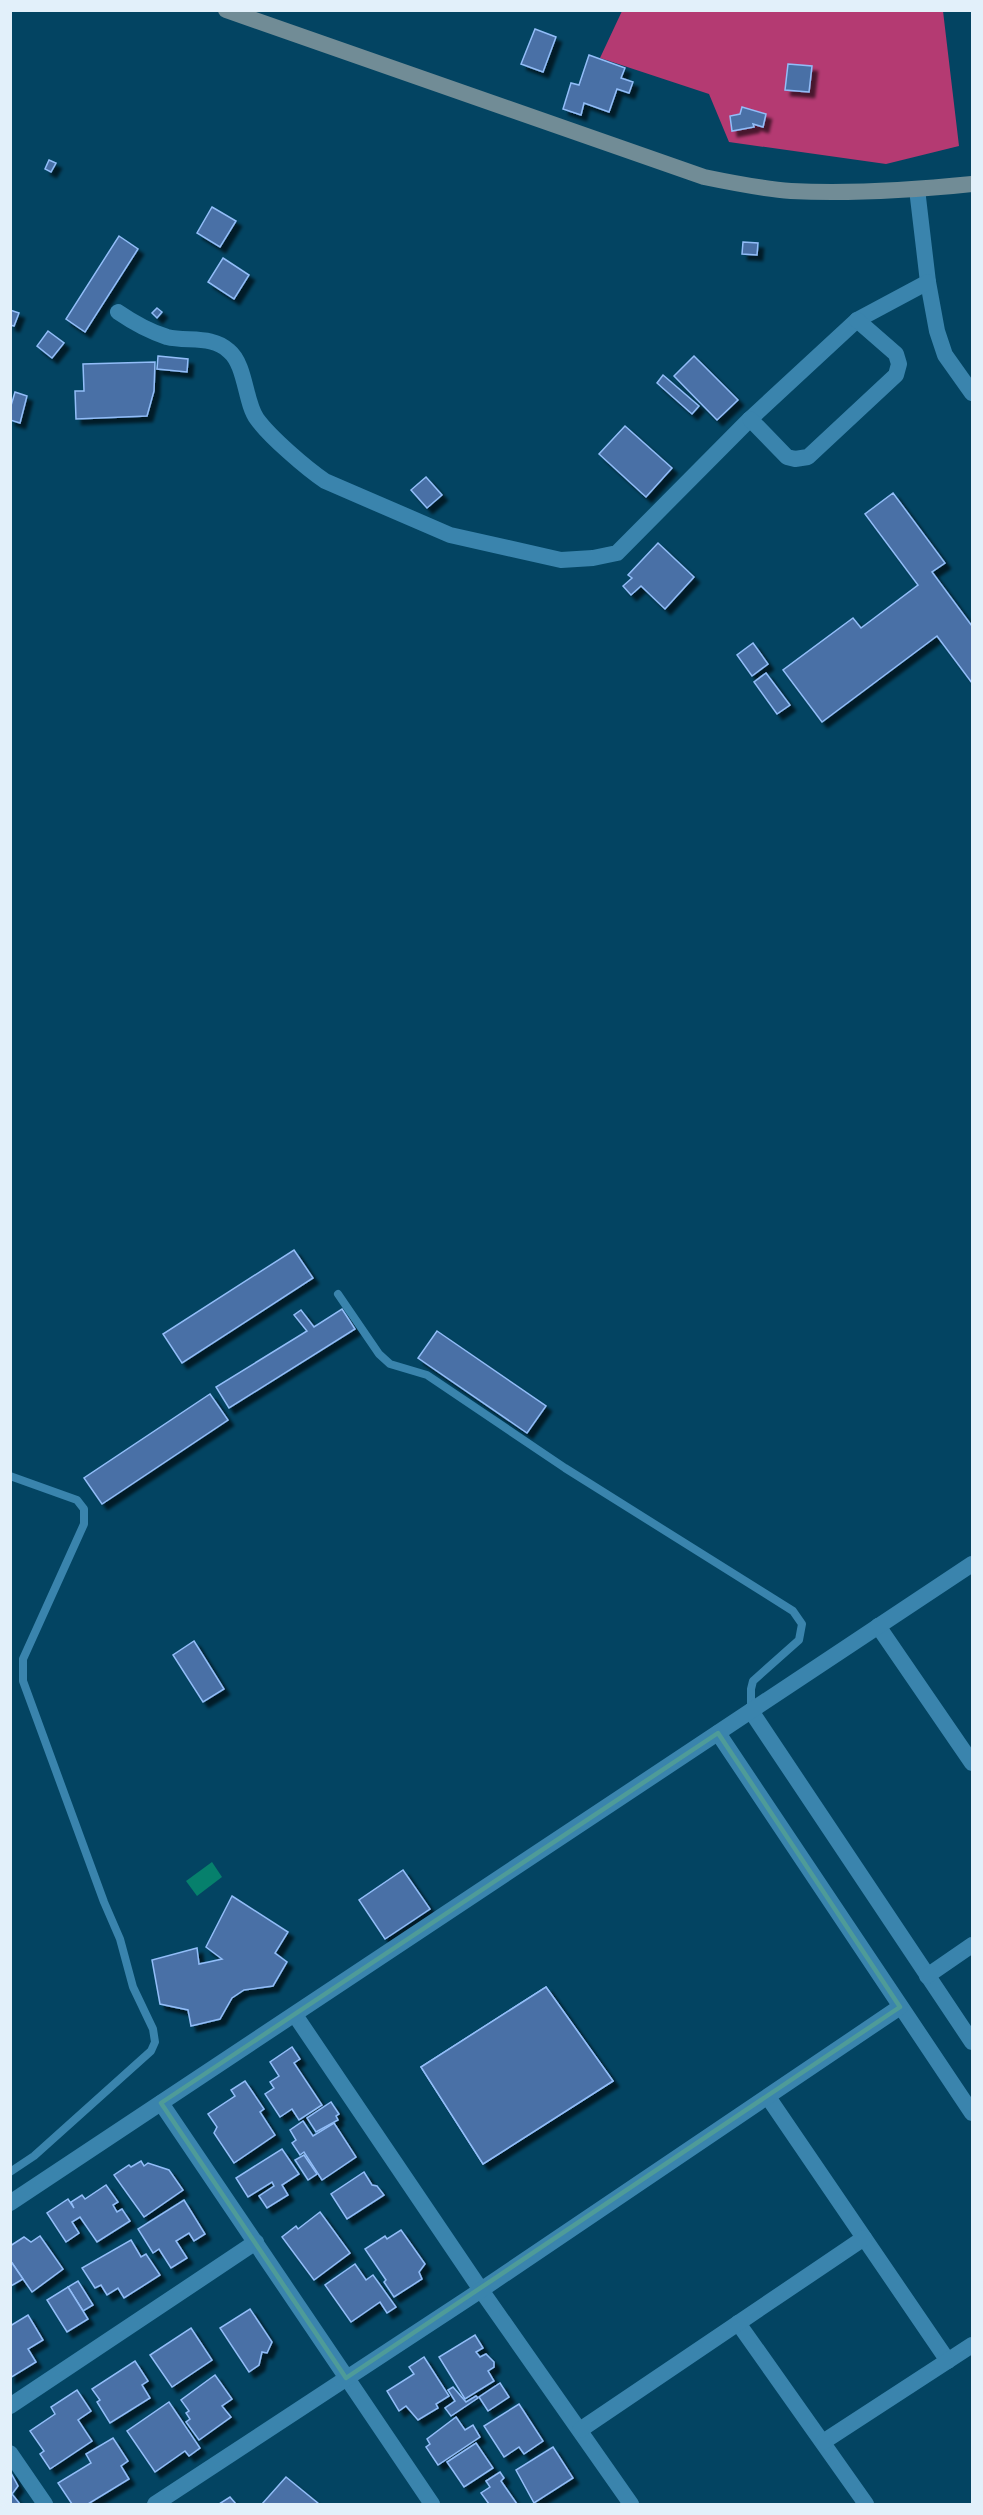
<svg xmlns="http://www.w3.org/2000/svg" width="983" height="2515" viewBox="0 0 983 2515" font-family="'Fira Sans Condensed',sans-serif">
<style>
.forest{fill:#b43a72}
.water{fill:#06806c}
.building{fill:#4870a6;stroke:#92bdf8;stroke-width:1.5;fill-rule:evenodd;filter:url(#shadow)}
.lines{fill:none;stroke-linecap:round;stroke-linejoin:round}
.service{stroke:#3a84ad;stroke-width:8}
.minor{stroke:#3a84ad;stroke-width:16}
.tertiary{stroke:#3a84ad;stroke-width:16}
.secondary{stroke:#718c96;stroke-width:16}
.marked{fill:none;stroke:#4e9b98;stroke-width:4.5;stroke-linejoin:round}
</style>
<defs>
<filter id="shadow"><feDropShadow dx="5.5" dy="5.5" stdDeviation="1.5" flood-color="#0009"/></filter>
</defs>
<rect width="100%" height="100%" fill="#034462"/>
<path class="forest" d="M622 11H943L959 146 886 164 729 142 709 94 600 58Z"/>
<path class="water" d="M212 1862 222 1877 197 1896 186 1881Z"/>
<g class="building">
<path d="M535 29 556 37 543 72 521 64Z"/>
<path d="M589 55 625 68 621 78 633 82 629 93 617 89 609 112 584 103 581 115 563 109 571 83 579 85Z"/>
<path d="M788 64 812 66 809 92 785 90Z"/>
<path d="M742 107 766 114 763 127 753 124 754 127 732 131 730 116 740 114Z"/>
<path d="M49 160 56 163 51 172 45 169Z"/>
<path d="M212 207 236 221 220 247 197 233Z"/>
<path d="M119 236 138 249 85 332 66 319Z"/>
<path d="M743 242 758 243 757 255 742 254Z"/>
<path d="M223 258 249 275 234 299 208 282Z"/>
<path d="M157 308 162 312 157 318 152 313Z"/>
<path d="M10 310 19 313 14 326 10 325Z"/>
<path d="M48 331 64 343 52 358 37 346Z"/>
<path d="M158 356 188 359 187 372 157 369Z"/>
<path d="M694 356 738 400 717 420 674 376Z"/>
<path d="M155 362 154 391 147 416 76 419 75 391H84L83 364Z"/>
<path d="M663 375 699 406 692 414 657 383Z"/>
<path d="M15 392 27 396 20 423 10 420V409Z"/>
<path d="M625 426 672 468 646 497 599 454Z"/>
<path d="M426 477 442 495 427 508 411 490Z"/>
<path d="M893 493 945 563 932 572 972 626V683L937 636 822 722 783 670 853 618 861 628 918 585 865 514Z"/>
<path d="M658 543 694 577 665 609 641 586 631 595 623 586 632 578 628 575Z"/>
<path d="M753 643 768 664 752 676 737 655Z"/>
<path d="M766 673 790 705 777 714 754 682Z"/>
<path d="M294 1250 313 1278 182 1363 163 1334Z"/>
<path d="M342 1309 355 1329 229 1408 216 1387 307 1331 294 1315 301 1310 314 1327Z"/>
<path d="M437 1331 546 1406 527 1433 418 1358Z"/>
<path d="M210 1394 228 1420 102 1504 84 1478Z"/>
<path d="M194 1641 224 1689 203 1702 173 1655Z"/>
<path d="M403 1870 430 1909 385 1939 359 1900Z"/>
<path d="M232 1896 288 1932 275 1953 287 1962 273 1986 244 1990 232 1998 220 2019 191 2026 188 2010 160 2004 152 1960 197 1948 199 1964 222 1959 206 1947Z"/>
<path d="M546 1987 613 2081 483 2164 421 2067ZM558 2037 582 2071 537 2102 513 2069Z"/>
<path d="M546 1987 613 2081 483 2164 421 2067Z"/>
<path d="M292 2047 300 2059 294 2063 322 2105 299 2120 292 2109 280 2117 265 2094 274 2088 270 2082 279 2076 270 2062Z"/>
<path d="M245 2081 264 2109 260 2112 275 2135 234 2163 214 2133 217 2127 208 2114 235 2096 231 2090Z"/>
<path d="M331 2102 339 2114 336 2116 338 2120 316 2132 307 2118Z"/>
<path d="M303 2121 313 2136 334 2123 356 2157 322 2180 304 2152 300 2155 292 2143 296 2140 290 2130Z"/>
<path d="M282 2149 299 2174 282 2185 288 2195 267 2208 259 2196 274 2186 272 2182 248 2197 236 2178Z"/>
<path d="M304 2155 317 2174 308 2180 295 2160Z"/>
<path d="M141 2161 144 2166 148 2163 169 2170 183 2190 144 2217 114 2175 129 2165 131 2167Z"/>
<path d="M364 2172 372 2185 377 2186 384 2195 347 2219 331 2194Z"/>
<path d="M106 2185 118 2202 113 2205 117 2212 122 2209 130 2221 97 2242 80 2217 72 2222 79 2233 66 2242 47 2213 68 2199 74 2208 71 2202 82 2195 85 2199Z"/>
<path d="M184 2200 205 2234 194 2241 189 2233 176 2241 187 2258 171 2268 159 2249 153 2253 138 2229Z"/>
<path d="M320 2212 350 2253 314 2280 282 2237 296 2226 298 2229Z"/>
<path d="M401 2230 425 2264 419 2272 422 2279 394 2297 384 2282 386 2280 365 2249 385 2236 387 2239Z"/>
<path d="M40 2236 63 2269 32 2292 10 2260V2246L24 2237 31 2242Z"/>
<path d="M131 2240 141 2257 146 2254 160 2275 124 2298 118 2288 107 2295 101 2285 95 2288 82 2268Z"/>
<path d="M12 2263 23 2279 11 2286 10 2264Z"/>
<path d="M355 2264 366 2280 373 2275 396 2307 387 2313 380 2302 351 2322 325 2285Z"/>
<path d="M78 2281 93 2305 83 2311 68 2287Z"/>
<path d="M68 2287 88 2319 67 2332 47 2300Z"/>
<path d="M250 2309 272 2342 267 2353 262 2352 259 2365 249 2372 220 2328Z"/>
<path d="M28 2315 43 2340 28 2349 36 2362 10 2378V2326Z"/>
<path d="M191 2328 212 2360 172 2387 150 2355Z"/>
<path d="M475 2335 483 2348 476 2352 480 2357 486 2354 494 2362V2367L488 2371 494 2381 465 2399 439 2357Z"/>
<path d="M424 2357 449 2396 436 2404 438 2408 418 2420 406 2406 399 2411 387 2391 414 2374 409 2367Z"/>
<path d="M135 2361 148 2381 142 2385 150 2398 110 2423 97 2402 100 2400 92 2389Z"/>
<path d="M215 2375 232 2399 222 2406 231 2417 199 2440 186 2422 190 2419 186 2413 189 2411 181 2400Z"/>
<path d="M500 2383 509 2397 488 2411 479 2397Z"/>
<path d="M453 2387 466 2402 476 2396 478 2398 451 2416 445 2408 455 2401 448 2390Z"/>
<path d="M77 2390 91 2411 78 2420 92 2441 50 2469 40 2454 44 2451 30 2431 55 2414 51 2407Z"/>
<path d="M169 2402 200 2448 189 2456 185 2451 155 2472 127 2431Z"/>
<path d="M519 2404 543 2441 524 2454 519 2447 504 2457 484 2426Z"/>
<path d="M456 2417 465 2430 473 2425 480 2437 438 2465 426 2447 430 2444 427 2439Z"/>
<path d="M113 2438 128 2461 121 2466 129 2479 88 2504H72L58 2483 91 2463 86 2454Z"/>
<path d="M476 2443 493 2468 464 2487 447 2462Z"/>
<path d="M553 2447 573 2478 534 2503 516 2470Z"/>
<path d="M10 2471 18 2486 12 2494 20 2504H10Z"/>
<path d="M500 2472 504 2478 501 2481 517 2504H489L481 2493 490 2487 486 2481Z"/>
<path d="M286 2477 319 2504H262Z"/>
<path d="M230 2497 236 2504H219Z"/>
</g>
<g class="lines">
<g class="service">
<path d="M338 1294 379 1354 390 1364 427 1375 565 1468 793 1611 802 1624 799 1640 753 1681 751 1689V1710"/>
<path d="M10 1476 77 1500 84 1509V1524L23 1659V1681L104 1902 120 1939 133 1987 153 2029 155 2042 151 2051 34 2156 10 2172"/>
</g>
<g class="minor">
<path d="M917 189 928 282 937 331 945 355 972 393"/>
<path d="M118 312C134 323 148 331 167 337 187 342 213 335 229 351 246 365 245 403 257 419 270 437 306 468 325 481L450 535 561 560 593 558 617 553 750 419 857 320 928 282"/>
<path d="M750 419 787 457 795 459 808 457 896 375 899 364 896 354 857 320"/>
<path d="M878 1626 972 1763"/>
<path d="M751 1711 972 2042"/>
<path d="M718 1733 972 2113"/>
<path d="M927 1976 972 1945"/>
<path d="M295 2015 481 2290 631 2504"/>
<path d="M768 2097 948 2361"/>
<path d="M161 2103 432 2504"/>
<path d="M738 2323 866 2504"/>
<path d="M10 2406 256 2242"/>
<path d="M580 2430 864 2238"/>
<path d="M823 2442 972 2345"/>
<path d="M10 2453 45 2504"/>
<path d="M155 2504 481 2290 900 2007"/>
</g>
<path class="tertiary" d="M10 2203 972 1564"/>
<path class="secondary" d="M226 10 704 177C733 183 762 189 791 191 851 194 913 190 972 184"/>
</g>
<path class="marked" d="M718 1733 900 2007 346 2378 161 2103Z"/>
<rect width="983" height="2515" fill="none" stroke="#e2f0fa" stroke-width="24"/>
</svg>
